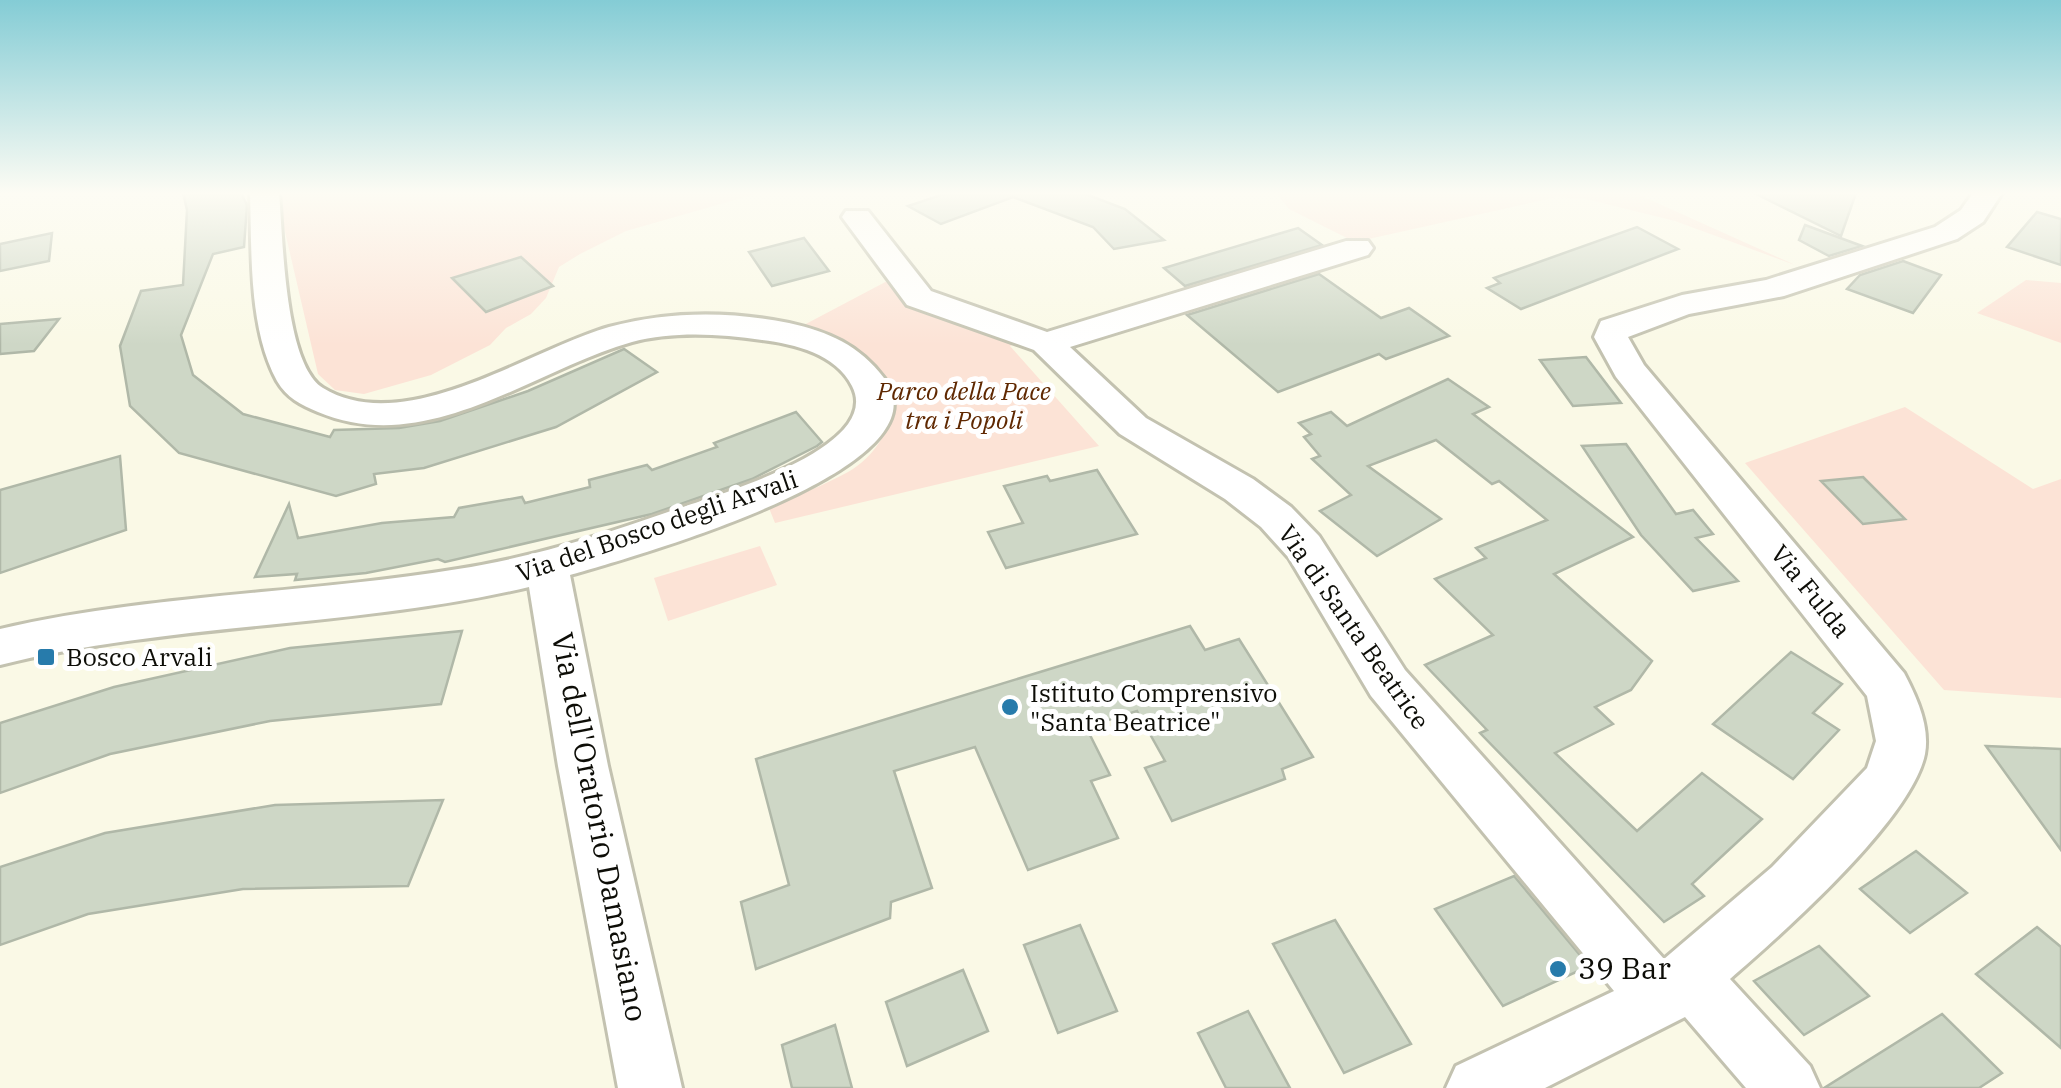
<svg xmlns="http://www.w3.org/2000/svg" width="2061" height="1088" viewBox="0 0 2061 1088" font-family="'IBM Plex Serif',serif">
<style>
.green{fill:#fce3d6}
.building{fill:#ced7c6;stroke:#b0b8a8;stroke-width:2.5}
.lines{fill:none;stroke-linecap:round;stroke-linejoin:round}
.minor-casing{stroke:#c3c2b0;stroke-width:6}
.minor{fill:#fff;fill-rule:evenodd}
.poi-dot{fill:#277bab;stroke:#fff;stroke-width:4}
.labels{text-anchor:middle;stroke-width:10;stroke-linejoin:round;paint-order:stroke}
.park-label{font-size:25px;font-style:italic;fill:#5f2801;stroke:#fff}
.street-label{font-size:25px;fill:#0d0d07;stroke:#fff}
.poi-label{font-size:25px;fill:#0d0d07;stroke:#fff;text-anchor:start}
.near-street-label{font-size:30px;fill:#0d0d07;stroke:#fff}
.near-poi-label{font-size:30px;fill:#0d0d07;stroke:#fff;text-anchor:start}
</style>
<rect width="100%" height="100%" fill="#faf9e6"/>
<g class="green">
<path d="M276 193H759L626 231 580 254 559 267 546 298 531 314 506 328 490 345 431 375 364 394 335 390 318 374Z"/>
<path d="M1276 193H1635L1795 265 1675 221 1586 199 1557 197 1355 242 1289 209Z"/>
<path d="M891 279 1019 342 1010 346 1099 446 775 523 769 508C795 496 823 486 848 472 888 449 909 397 872 361 854 344 823 338 802 326Z"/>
<path d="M2026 280 2061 283V343L1977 313Z"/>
<path d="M1905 407 2033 489 2061 479V698L1944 690 1745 463Z"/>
<path d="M760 546 777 585 668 621 654 578Z"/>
</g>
<g class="building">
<path d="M183 193H241L247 205 244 247 213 254 181 335 193 375 243 414 330 437 334 430 399 428 440 421 528 391 624 349 657 372 556 427 424 468 374 474 376 484 336 496 179 453 130 406 120 346 141 291 183 285 187 210Z"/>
<path d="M947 193H1083L1125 209 1164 240 1114 249 1093 227 1013 197 941 224 908 206Z"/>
<path d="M1754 193H1856L1841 236Z"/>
<path d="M2037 212 2061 219V265L2007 247Z"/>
<path d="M1805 225 1862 246 1829 256 1799 240Z"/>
<path d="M1637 227 1678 249 1521 309 1487 288 1500 283 1494 278Z"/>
<path d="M1298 228 1322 245 1185 286 1164 268Z"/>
<path d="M52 233 49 261 0 271V244Z"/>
<path d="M804 238 829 271 772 286 749 252Z"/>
<path d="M521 257 553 286 486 312 452 278Z"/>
<path d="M1903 261 1941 275 1913 313 1847 289 1860 275Z"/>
<path d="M1319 274 1381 318 1409 308 1449 336 1386 359 1379 354 1278 392 1187 315Z"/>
<path d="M59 319 34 351 0 354V324Z"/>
<path d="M1586 357 1621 403 1573 406 1540 360Z"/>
<path d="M1448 379 1489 407 1473 414 1633 537 1554 574 1652 661 1631 690 1595 707 1613 724 1555 753 1637 831 1702 773 1762 819 1692 884 1704 896 1664 922 1480 733 1487 730 1425 665 1493 635 1435 579 1486 558 1476 548 1547 520 1499 481 1492 484 1436 440 1368 466 1441 519 1377 556 1320 511 1351 495 1312 459 1320 456 1304 437 1311 434 1299 423 1331 412 1347 426Z"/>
<path d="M796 412 822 442 817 446 752 479 652 514 445 562 438 559 366 573 295 580 297 574 255 577 289 504 298 538 382 523 454 517 459 508 522 497 525 503 590 487 589 480 647 465 652 470 717 447 714 443Z"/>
<path d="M1626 444 1676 514 1693 510 1713 534 1696 538 1738 581 1693 591 1641 535 1582 446Z"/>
<path d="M120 456 126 530 0 573V490Z"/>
<path d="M1097 470 1137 534 1006 568 988 532 1023 523 1004 486 1047 476 1050 481Z"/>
<path d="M1863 477 1905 519 1863 524 1821 481Z"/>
<path d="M1190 626 1205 650 1239 639 1313 757 1282 769 1285 779 1172 821 1145 768 1165 761 1137 711 1086 727 1110 775 1091 781 1118 838 1028 870 975 747 894 771 932 888 891 902 890 918 756 969 741 902 789 885 756 759Z"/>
<path d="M462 631 441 704 270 721 110 754 0 793V723L114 687 290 648Z"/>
<path d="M1791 652 1842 684 1813 713 1839 730 1793 779 1713 724Z"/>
<path d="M1986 746 2061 749V850Z"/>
<path d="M443 800 408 886 243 889 88 914 0 945V867L105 833 275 805Z"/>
<path d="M1916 851 1967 893 1910 933 1860 889Z"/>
<path d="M1514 876 1589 966 1503 1006 1435 909Z"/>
<path d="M1335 920 1411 1044 1344 1073 1273 944Z"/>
<path d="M1080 925 1117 1011 1058 1033 1024 945Z"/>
<path d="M2037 927 2061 947V1048L1976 974Z"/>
<path d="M1819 946 1869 996 1804 1035 1754 981Z"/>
<path d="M963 970 988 1031 907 1066 886 1002Z"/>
<path d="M1248 1011 1290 1088H1226L1198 1033Z"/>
<path d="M1942 1014 2002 1073 1979 1088H1824Z"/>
<path d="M835 1025 852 1088H792L782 1045Z"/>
</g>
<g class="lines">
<g class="minor-casing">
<g id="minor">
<path d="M250 193H279C283 236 284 364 323 388 405 438 529 350 609 327 668 311 730 311 789 323 829 332 859 345 884 378 954 469 625 559 570 575L608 766 682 1088H618L558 766 529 587C355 628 174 622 0 665V629C151 594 305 594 458 569 530 558 599 536 668 512 709 497 885 449 852 386 836 354 795 344 762 340 720 334 674 331 632 342 531 371 427 458 318 412 301 405 287 398 277 381 248 328 252 251 250 193Z"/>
<path d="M1973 193H2002L1983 222 1957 239 1784 296 1689 314 1628 337 1644 365 1904 673C1917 698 1930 726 1925 754 1912 819 1782 934 1730 979L1810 1066 1820 1088H1746L1685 1017 1545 1088H1446L1456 1066 1614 991 1371 696 1289 558 1261 527 1225 499 1120 434 1034 350 907 305 842 217 846 211H868L931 291 1047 332 1346 241H1368L1373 248 1368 255 1070 347 1146 418 1253 479 1291 507 1319 536 1405 670 1664 959 1772 867 1867 768 1876 741 1867 696 1616 377 1594 337 1601 321 1682 295 1766 280 1935 227 1961 210Z"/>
</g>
</g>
<use href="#minor" class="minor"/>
</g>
<linearGradient id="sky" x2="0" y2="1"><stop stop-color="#84ccd5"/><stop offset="0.56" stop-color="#fdfcf4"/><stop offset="1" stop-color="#fdfcf4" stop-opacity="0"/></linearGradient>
<rect width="2061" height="345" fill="url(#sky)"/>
<g class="poi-dot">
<rect x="36" y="647" width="20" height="20" rx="5"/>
<circle cx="1010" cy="707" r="10"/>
<circle cx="1558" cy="969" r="10"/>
</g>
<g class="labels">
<g class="park-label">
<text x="964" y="400">Parco della Pace<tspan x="964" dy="29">tra i Popoli</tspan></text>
</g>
<g class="street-label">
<text transform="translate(657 526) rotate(-19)" y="9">Via del Bosco degli Arvali</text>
<text transform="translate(1811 591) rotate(51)" y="9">Via Fulda</text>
<text transform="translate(1354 627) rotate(55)" y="9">Via di Santa Beatrice</text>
</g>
<g class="poi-label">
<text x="66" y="666">Bosco Arvali</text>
<text x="1030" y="702">Istituto Comprensivo<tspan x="1030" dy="29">"Santa Beatrice"</tspan></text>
</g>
<g class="near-street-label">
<text transform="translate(599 827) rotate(79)" y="10">Via dell'Oratorio Damasiano</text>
</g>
<g class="near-poi-label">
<text x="1578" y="979">39 Bar</text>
</g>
</g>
</svg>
